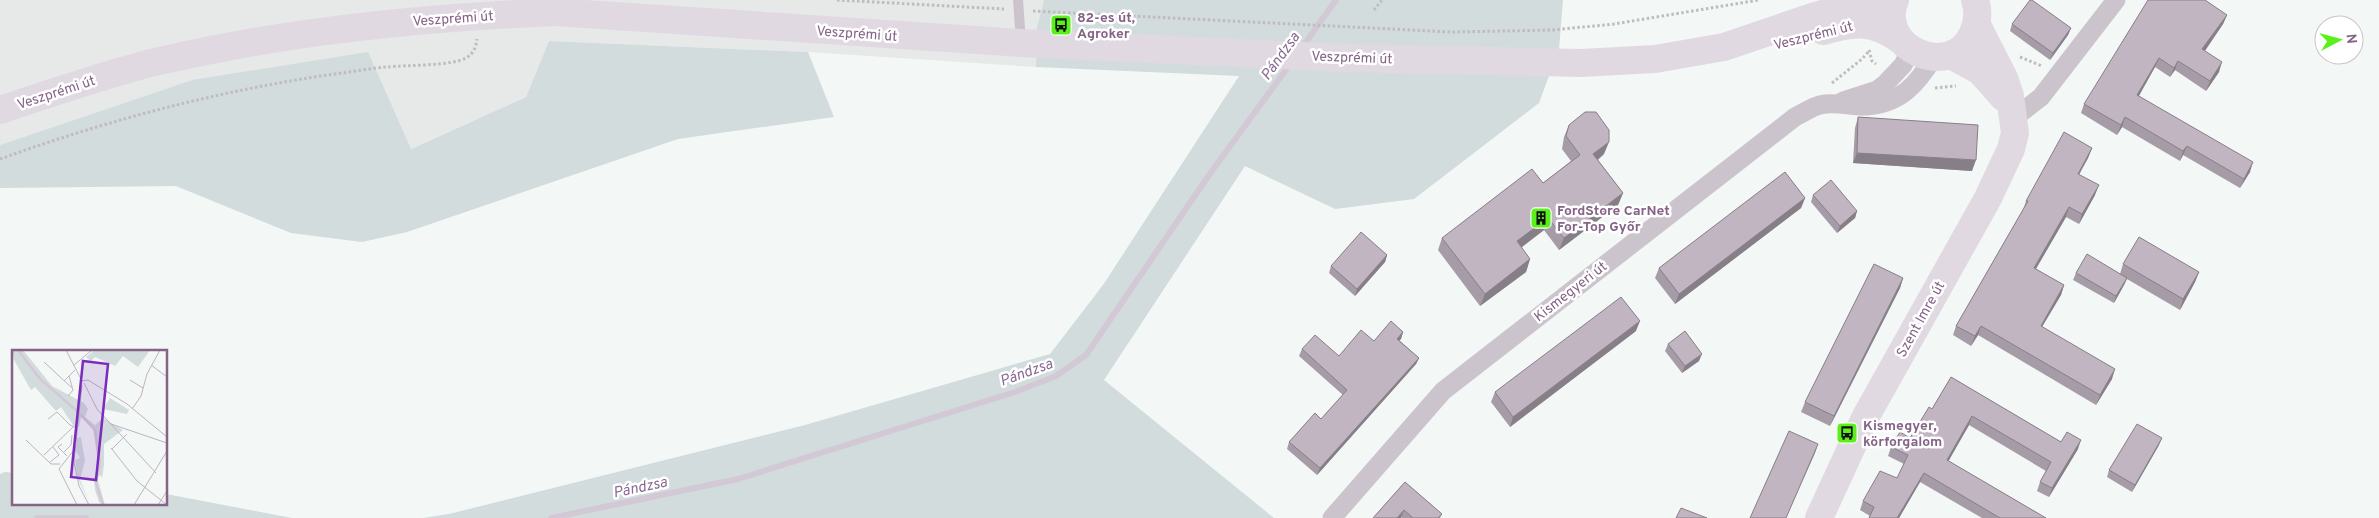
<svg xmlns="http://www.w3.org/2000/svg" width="2379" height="518" viewBox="0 0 2379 518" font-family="Overpass,sans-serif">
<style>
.built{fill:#e7e8e8}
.green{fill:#d2dcdc}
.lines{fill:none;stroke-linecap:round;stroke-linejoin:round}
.stream{stroke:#d3c9d6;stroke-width:6}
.path{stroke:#c0bbc1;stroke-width:3;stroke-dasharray:2.5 2.5;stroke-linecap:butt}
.service{stroke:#cbc4cc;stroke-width:10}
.minor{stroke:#cbc4cc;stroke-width:19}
.secondary{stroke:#e1d9e2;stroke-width:28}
.primary{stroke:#e1d9e2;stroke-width:28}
.wall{fill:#a69ca7}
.shaded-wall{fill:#877f88}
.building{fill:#c1b5c2;stroke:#877f88}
.labels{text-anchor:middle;stroke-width:5;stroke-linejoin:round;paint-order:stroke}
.poi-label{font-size:14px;font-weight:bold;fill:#846387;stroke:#fff;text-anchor:start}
.street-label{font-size:14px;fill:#846387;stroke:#fff}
.water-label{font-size:15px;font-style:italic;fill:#876992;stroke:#fff}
.inset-river{fill:none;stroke:#d3c9d6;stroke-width:2.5}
.inset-road{fill:none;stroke:#c0b3c2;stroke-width:1}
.view{fill:#7b2cbf;fill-opacity:0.15;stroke:#7b2cbf;stroke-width:2.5}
.inset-edge{fill:none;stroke:#846387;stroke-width:2.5}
</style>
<rect width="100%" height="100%" fill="#f3f7f5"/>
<path class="built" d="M0 0H1044L1037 27 1036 67 808 52 549 41 526 97 410 149 192 80 0 145Z"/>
<g class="green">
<path d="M1044 0H1563L1559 49 1539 103 1414 199 1335 209 1245 166 1104 380 1274 518H423L449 514 805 425 1050 354 1103 285 1239 76 1036 67 1037 27Z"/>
<path d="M549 41 808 52 834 117 678 139 407 232 362 242 291 233 176 186 0 188V145L192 80 368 52 411 149 526 97Z"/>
<path d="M5 472 14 473V504H166V494L292 518H0V474Z"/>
</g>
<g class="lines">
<g class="stream">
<path d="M1301 49 1336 0"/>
<path d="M37 518H86"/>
<path d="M551 518 738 479 1015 392 1056 376 1086 355 1209 175 1291 63"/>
</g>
<g class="path">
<path d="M837 0 1004 9"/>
<path d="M1374 10 1382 0"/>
<path d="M1033 11 1452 32 1553 30 1614 24 1759 0"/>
<path d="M1869 50 1872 61 1876 64"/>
<path d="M2020 57 2042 66"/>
<path d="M1832 83 1862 59 1869 51"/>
<path d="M1935 88 1956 86"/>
<path d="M0 159C111 119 225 89 342 73 357 71 372 68 387 67 406 65 452 66 466 58 474 53 476 47 477 39"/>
</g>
<path class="service" d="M1018 0 1021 42"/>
<g class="minor">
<path d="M1843 101 1877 90 1885 84 1903 65 1907 57 1906 46"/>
<path d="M2014 118 2041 97 2116 0"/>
<path d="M1332 518 1443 391 1795 117C1803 113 1812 107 1820 105 1835 101 1851 107 1867 106 1899 104 1917 85 1933 58"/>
</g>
<g class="secondary">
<path d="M1951 55 1980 71 2003 97"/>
<path d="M1819 518 1865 418 1988 198 2011 149 2015 133 2010 96 2004 78 1977 25"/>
</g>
<g class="primary">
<path d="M1895 0C1875 48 1952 82 1973 33 1978 22 1979 12 1975 0"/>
<path d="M1823 31C1853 22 1872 20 1899 39"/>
<path d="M0 110C51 93 103 75 155 62 287 31 421 18 555 12L1021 43 1347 58 1581 63 1655 59 1724 47 1815 16 1874 0"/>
</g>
</g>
<g class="wall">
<path d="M2227 15 2223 24 2205 51 2219 72 2206 91 2175 70 2170 77 2155 67 2139 96 2250 172 2240 188 2183 155 2180 161 2122 127 2117 135 2081 113 2084 104Z"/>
<path d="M2012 24 2071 28 2068 35 2050 60 2010 31Z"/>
<path d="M1858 117 1972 171 1853 163 1855 128Z"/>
<path d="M1569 125 1604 154 1598 160 1623 193 1618 205 1559 250 1544 230 1521 247 1530 259 1526 272 1480 306 1438 250 1442 238 1543 183 1571 161 1562 149 1564 137Z"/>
<path d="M2092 148 2088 158 2079 175 2095 195 2079 224 2066 217 2036 269 2064 285 2061 295 2042 327 2112 379 2096 405 1978 335 1971 346 1953 335 1956 326 2023 210 2026 201Z"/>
<path d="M1813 195 1857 211 1855 218 1837 233 1811 202Z"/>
<path d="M1805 198 1801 208 1675 304 1655 278 1659 268Z"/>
<path d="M1387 255 1385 262 1355 296 1329 273 1331 266Z"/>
<path d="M2123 264 2199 272 2195 282 2180 310 2127 279 2124 285 2114 303 2073 280 2076 273 2120 274Z"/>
<path d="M1903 278 1900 288 1830 426 1801 412 1805 402Z"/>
<path d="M1636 331 1510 427 1491 402 1495 392Z"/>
<path d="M1403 332 1401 339 1399 340 1419 358 1416 364 1317 475 1287 449 1289 442 1321 419 1343 395 1299 356 1302 349 1339 356Z"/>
<path d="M1668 344 1699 361 1682 373 1665 351Z"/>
<path d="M1951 377 2061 442 2078 449 2049 497 2037 491 2040 482 2046 471 1969 425 1948 461 2046 518H1982L1920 482 1899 518H1869L1870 516 1860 510 1863 501 1897 478 1904 464 1888 456 1891 447 1910 438 1932 409Z"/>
<path d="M2159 445 2132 492 2107 477 2109 470Z"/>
<path d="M1405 482 1442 514 1440 518H1402L1401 517V518H1373Z"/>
</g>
<g class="shaded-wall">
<path d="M2227 15 2223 24 2199 59 2202 49Z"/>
<path d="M2071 28 2068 35 2050 60 2053 53Z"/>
<path d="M2159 58 2155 67 2134 104 2137 95Z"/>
<path d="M2178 61 2175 70 2170 77 2174 68Z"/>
<path d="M2222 62 2219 72 2206 91 2210 81Z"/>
<path d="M2125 117 2122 127 2117 135 2121 125Z"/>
<path d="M1609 142 1604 154 1589 166 1593 154Z"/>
<path d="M2187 146 2183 155 2180 161 2183 151Z"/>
<path d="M2092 148 2088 158 2074 183 2078 174Z"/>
<path d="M1857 153 1976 160 1972 171 1853 163Z"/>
<path d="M2253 162 2250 172 2240 188 2244 179Z"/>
<path d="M2099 185 2095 195 2079 224 2082 214Z"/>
<path d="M1623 193 1618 205 1559 250 1564 238Z"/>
<path d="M1805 198 1801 208 1675 304 1679 294Z"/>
<path d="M2069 207 2066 217 2031 277 2034 268Z"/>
<path d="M1857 211 1855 218 1837 233 1840 226Z"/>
<path d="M1548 218 1544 230 1513 254 1517 241Z"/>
<path d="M1387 255 1385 262 1355 296 1357 289Z"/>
<path d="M1530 259 1526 272 1480 306 1485 294Z"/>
<path d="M2199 272 2195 282 2180 310 2183 299Z"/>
<path d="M1903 278 1900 288 1830 426 1834 416Z"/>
<path d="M2127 278 2124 285 2114 303 2116 296Z"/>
<path d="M2064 285 2061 295 2037 335 2041 326Z"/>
<path d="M1640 321 1636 331 1510 427 1513 417Z"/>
<path d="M1981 326 1978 335 1971 346 1975 336Z"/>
<path d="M1403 332 1401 339 1395 345 1397 339Z"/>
<path d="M1702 354 1699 361 1682 373 1685 366Z"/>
<path d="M1419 358 1416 364 1317 475 1320 468Z"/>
<path d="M2115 369 2112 379 2096 405 2100 395Z"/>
<path d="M1972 416 1969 425 1944 469 1947 460Z"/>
<path d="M2162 438 2159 445 2132 492 2135 485Z"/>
<path d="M2081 440 2078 449 2049 497 2052 488Z"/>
<path d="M1818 444 1815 453 1786 518Z"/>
<path d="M1924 473 1920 482 1899 518H1897Z"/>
<path d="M1404 510 1401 518H1397Z"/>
</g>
<g class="building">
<path d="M2030 0H2032L2071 28 2053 53 2012 24Z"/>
<path d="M2148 0H2205L2227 15 2202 49 2222 62 2210 81 2178 61 2174 68 2159 58 2137 95 2253 162 2244 179 2187 146 2183 151 2125 117 2121 125 2084 104Z"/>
<path d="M1585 112H1596L1609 130V142L1593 154 1623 193 1564 238 1548 218 1517 241 1530 259 1485 294 1442 238 1532 169 1543 183 1580 155 1566 136 1569 125Z"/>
<path d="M1858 117 1978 125 1976 160 1857 153Z"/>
<path d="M2064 132 2092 148 2078 174 2099 185 2082 214 2069 207 2034 268 2064 285 2041 326 2115 369 2100 395 1981 326 1975 336 1956 326 2028 201H2026Z"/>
<path d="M1785 172 1805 198 1679 294 1659 268Z"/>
<path d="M1831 180 1857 211 1840 226 1813 195Z"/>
<path d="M1361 232 1387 255 1357 289 1331 266Z"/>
<path d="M2139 237 2199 272 2183 299 2123 264Z"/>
<path d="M2087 254 2127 278 2116 296 2076 273Z"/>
<path d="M1874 264 1903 278 1834 416 1805 402Z"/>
<path d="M1621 297 1640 321 1513 417 1495 392Z"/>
<path d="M1391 321 1403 332 1397 339 1419 358 1320 468 1289 442 1315 413 1321 419 1347 390 1302 349 1315 335 1339 356 1361 330 1374 341Z"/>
<path d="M1685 331 1702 354 1685 366 1668 344Z"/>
<path d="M1951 377 2061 442 2067 432 2081 440 2052 488 2040 482 2051 462 1972 416 1947 460 2046 518H2000L1924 473 1897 518H1869L1874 507 1863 501 1880 471 1897 478 1908 455 1891 447 1900 432 1910 438 1929 407 1932 409Z"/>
<path d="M2137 424 2162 438 2135 485 2109 470Z"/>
<path d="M1789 431 1818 444 1786 518H1750Z"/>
<path d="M1405 482 1442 514 1438 518H1413L1404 510 1397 518H1373Z"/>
<path d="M1681 508 1707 518H1676Z"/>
</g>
<defs>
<g id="bus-square" transform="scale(1.125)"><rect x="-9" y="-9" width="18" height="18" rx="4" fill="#59f119" stroke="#fff"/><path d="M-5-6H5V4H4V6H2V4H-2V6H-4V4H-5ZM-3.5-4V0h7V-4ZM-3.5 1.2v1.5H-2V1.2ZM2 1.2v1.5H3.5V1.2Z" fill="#111"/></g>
<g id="building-square" transform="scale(1.125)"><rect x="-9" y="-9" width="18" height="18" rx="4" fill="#59f119" stroke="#fff"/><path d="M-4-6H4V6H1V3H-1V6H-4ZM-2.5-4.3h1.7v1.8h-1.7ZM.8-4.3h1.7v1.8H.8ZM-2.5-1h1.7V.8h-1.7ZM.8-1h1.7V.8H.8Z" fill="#111"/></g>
</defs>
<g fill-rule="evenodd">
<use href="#bus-square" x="1061" y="25"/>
<use href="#building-square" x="1541" y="218"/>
<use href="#bus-square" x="1847" y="433"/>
</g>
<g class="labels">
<g class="poi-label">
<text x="1077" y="22">82-es út,<tspan x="1077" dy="16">Agroker</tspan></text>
<text x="1557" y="215">FordStore CarNet<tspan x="1557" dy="16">For-Top Győr</tspan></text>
<text x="1863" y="430">Kismegyer,<tspan x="1863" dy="16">körforgalom</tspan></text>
</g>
<g class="street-label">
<text transform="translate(453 18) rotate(-4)" y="5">Veszprémi út</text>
<text transform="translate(857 33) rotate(4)" y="5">Veszprémi út</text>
<text transform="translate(1813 35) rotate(-14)" y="5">Veszprémi út</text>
<text transform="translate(1352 57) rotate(2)" y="5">Veszprémi út</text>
<text transform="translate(56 92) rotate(-18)" y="5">Veszprémi út</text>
<text transform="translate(1570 291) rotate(-38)" y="5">Kismegyeri út</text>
<text transform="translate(1920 319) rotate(-61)" y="5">Szent Imre út</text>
</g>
<g class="water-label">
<text transform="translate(1280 56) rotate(-54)" y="5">Pándzsa</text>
<text transform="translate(1026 372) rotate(-20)" y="5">Pándzsa</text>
<text transform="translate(640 487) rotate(-12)" y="5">Pándzsa</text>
</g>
</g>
<g transform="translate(12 350)">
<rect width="155" height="155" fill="#f3f7f5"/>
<path d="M0 0H11L40 36 72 53 76 59 73 67 83 75 91 68 111 80 92 94V115L90 128 88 125 85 127 93 155 87 152 83 140 82 129 86 113 81 78 69 67 67 77 61 75 49 57 44 61 23 37 19 40 2 10ZM83 0H138L126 17 111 6 103 16 83 7 79 11 74 7ZM98 48 117 60 115 64 91 59ZM69 87 73 111 68 130 77 151 66 129 63 110 68 108 64 101 65 88Z" fill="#d2dcdc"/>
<path class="inset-river" d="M6 0 28 29 65 61M68 64 83 80 88 112 84 133 91 155"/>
<path class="inset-road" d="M54 0 70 31M32 12 60 38M62 15 80 0M139 15 155 27M118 30 131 38M52 31 63 20M70 31 76 30 115 54 155 87M72 33 85 59 144 123M70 35 62 112 67 136 77 155M56 46 61 40 57 26M120 59 129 46 135 24 148 0M36 69 45 62 58 75 66 78M99 74 155 93M14 90 39 114H48M50 94 46 97 55 106M99 98 125 131 155 155M100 99 115 84M62 100 47 119 65 155M52 102 59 95 60 85M32 105 61 77M38 112 47 105 41 97M122 155 155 101M146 155 155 141"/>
<path class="view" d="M71 11 96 14 84 130 59 127Z"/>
<rect width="155" height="155" class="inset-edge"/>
</g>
<g transform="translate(2339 40) rotate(84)"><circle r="24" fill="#ffffff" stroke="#cec1cf"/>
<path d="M0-4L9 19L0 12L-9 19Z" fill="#59f119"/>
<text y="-8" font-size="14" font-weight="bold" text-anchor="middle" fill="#846387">N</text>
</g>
</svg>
